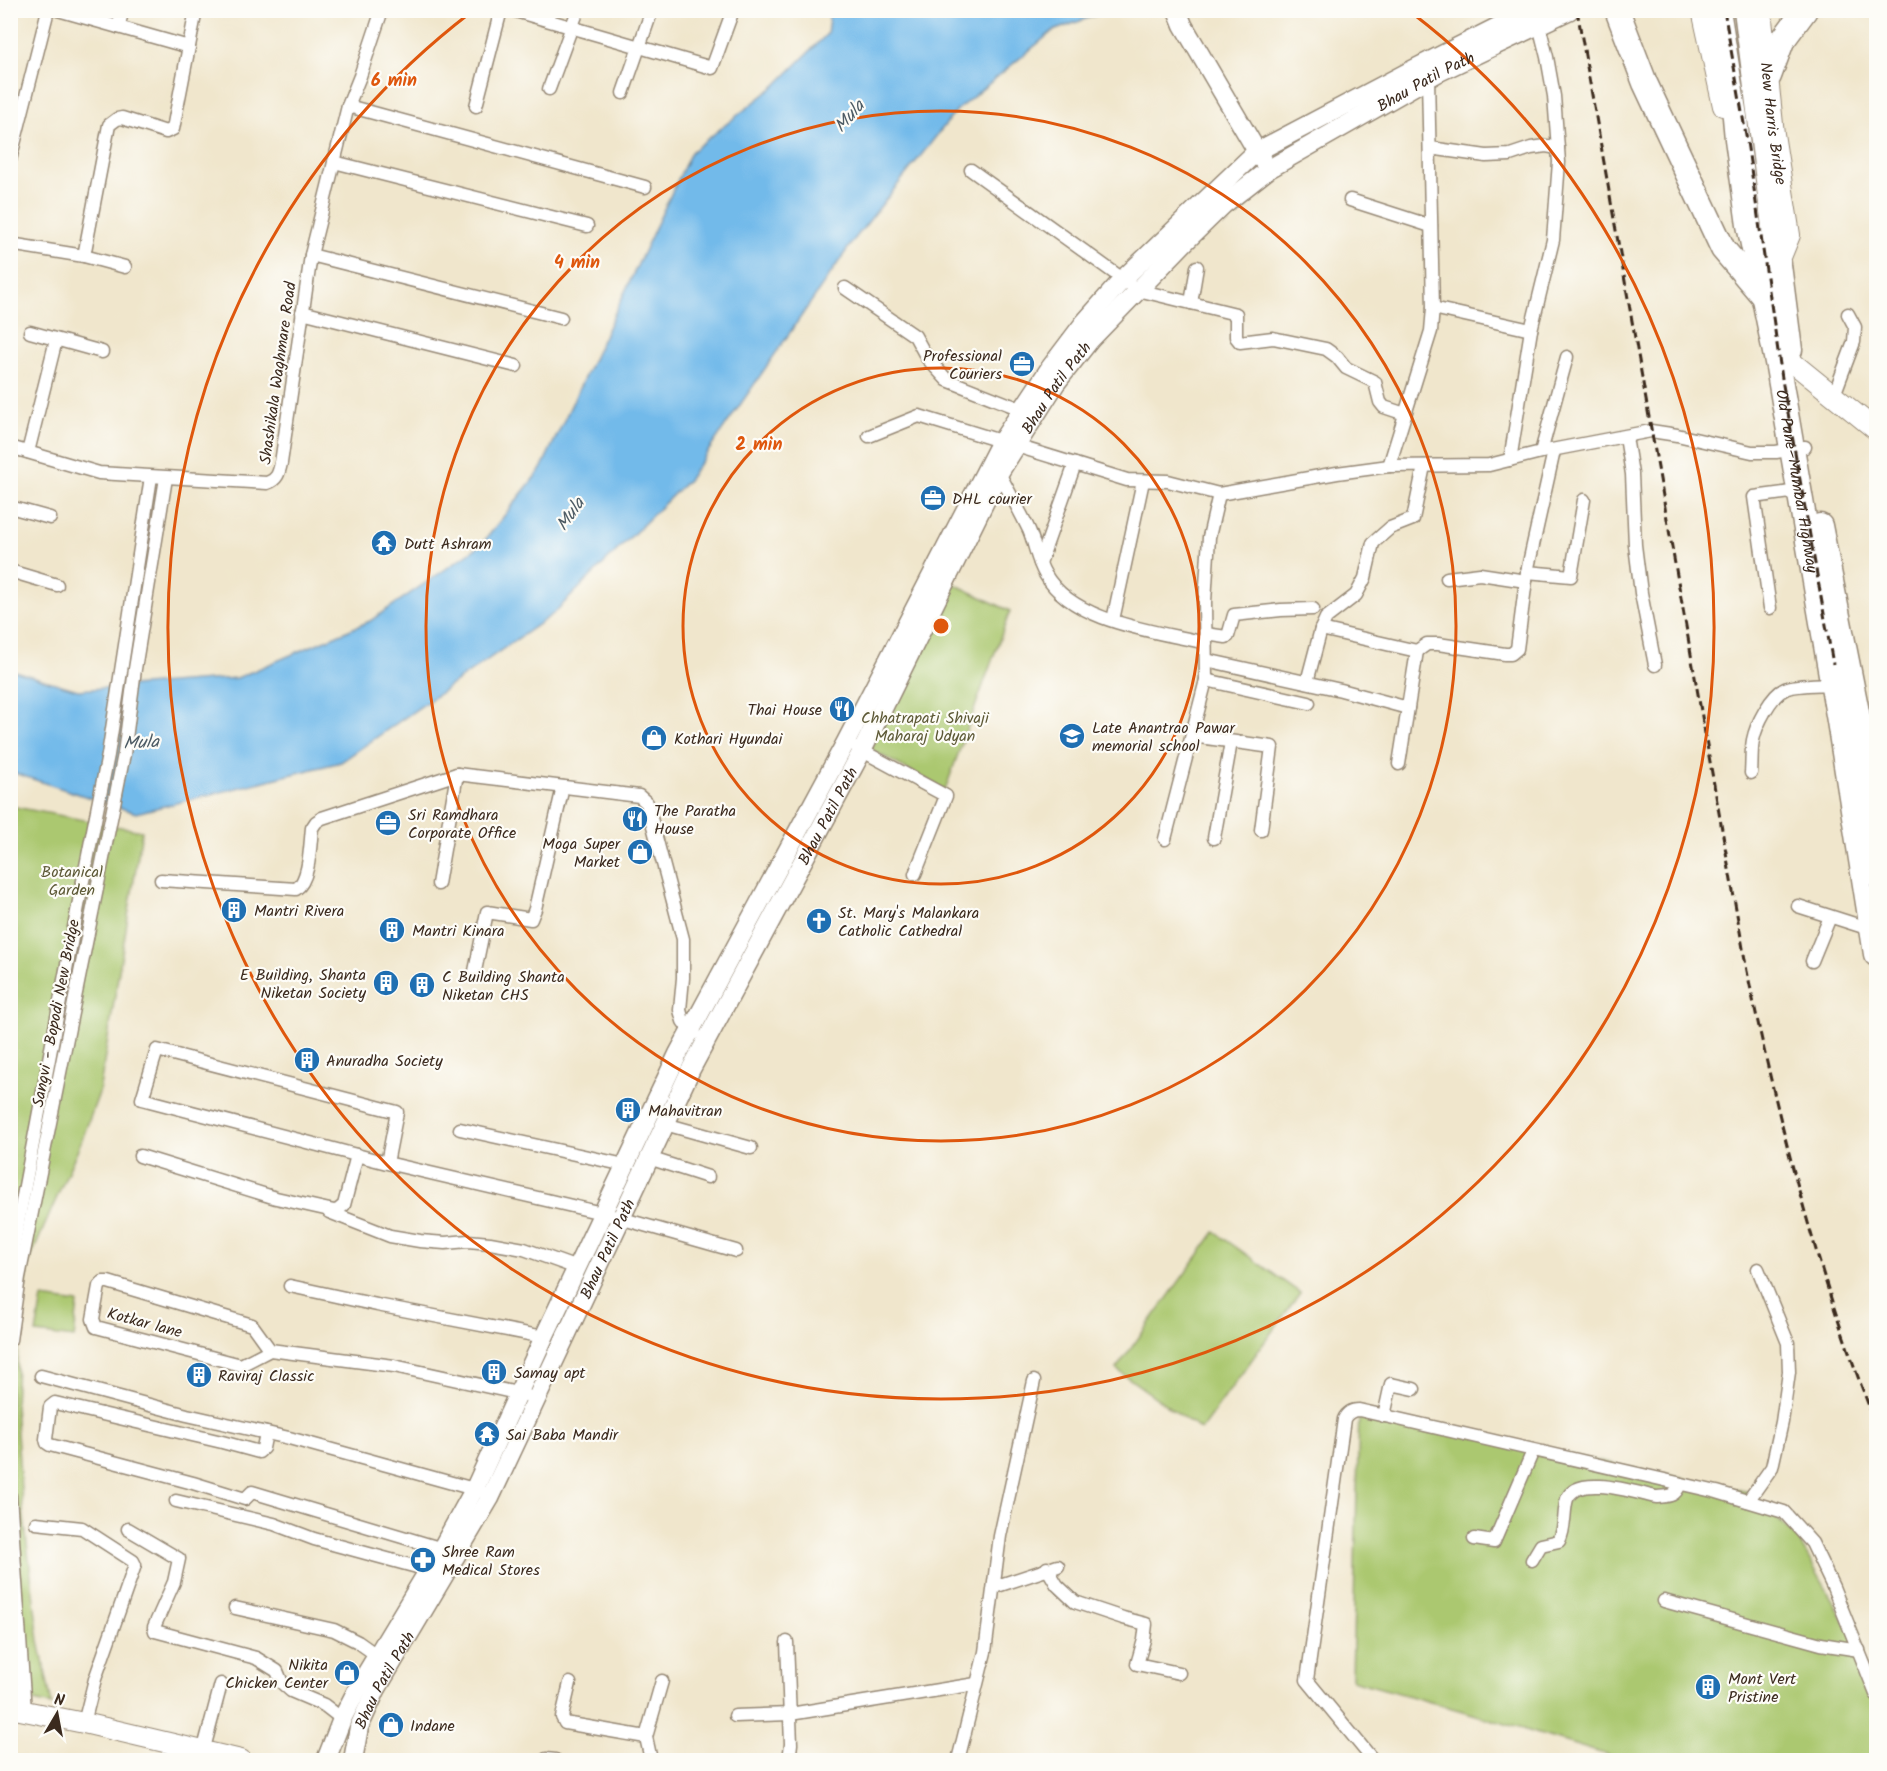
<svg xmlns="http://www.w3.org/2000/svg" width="1887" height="1771" viewBox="0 0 1887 1771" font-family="Kalam,sans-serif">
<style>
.green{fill:#abc86f;stroke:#737946;stroke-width:1.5}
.water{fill:#72baea;stroke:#567284;stroke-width:1.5}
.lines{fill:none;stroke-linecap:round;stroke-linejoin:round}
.street-casing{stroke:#968875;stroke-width:15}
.secondary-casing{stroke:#968875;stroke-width:21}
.primary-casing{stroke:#968875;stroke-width:22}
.highway-casing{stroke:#968875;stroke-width:27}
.street{stroke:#fff;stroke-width:12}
.secondary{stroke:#fff;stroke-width:18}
.primary{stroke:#fff;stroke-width:20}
.highway{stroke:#fff;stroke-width:24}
.rail{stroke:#3b2a1e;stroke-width:3;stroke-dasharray:9 4.5;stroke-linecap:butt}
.ring{fill:none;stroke:#df570d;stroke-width:3}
.labels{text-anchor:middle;stroke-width:4.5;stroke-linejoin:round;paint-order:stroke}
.street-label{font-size:16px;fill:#3b2a1e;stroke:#fdfcf7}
.poi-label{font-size:16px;fill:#3b2a1e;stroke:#fdfcf7;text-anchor:start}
.park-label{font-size:16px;fill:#5d5936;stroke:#fdfcf7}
.water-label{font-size:18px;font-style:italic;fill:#4e5c65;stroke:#fdfcf7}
.centre{fill:#df570d;stroke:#fdfcf7;stroke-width:3}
.ring-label{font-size:18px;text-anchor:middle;font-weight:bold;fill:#df570d;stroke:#fdfcf7;stroke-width:4.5;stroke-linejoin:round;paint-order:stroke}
</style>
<rect width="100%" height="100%" fill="#fdfcf7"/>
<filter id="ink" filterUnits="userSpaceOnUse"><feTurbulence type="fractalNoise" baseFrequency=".0167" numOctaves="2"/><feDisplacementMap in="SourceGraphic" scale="12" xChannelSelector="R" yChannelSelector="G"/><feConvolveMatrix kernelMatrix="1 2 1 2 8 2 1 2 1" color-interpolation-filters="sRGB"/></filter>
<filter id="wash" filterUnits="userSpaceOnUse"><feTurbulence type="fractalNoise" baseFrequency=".008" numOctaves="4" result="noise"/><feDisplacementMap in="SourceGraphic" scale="24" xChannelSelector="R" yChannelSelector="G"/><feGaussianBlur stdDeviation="1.35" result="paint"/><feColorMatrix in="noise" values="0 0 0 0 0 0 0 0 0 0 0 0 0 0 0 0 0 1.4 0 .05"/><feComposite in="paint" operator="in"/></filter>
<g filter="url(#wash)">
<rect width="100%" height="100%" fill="#f0e6cc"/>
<g class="green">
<path d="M952 583 1010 611 945 790 870 749Z"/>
<path d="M10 806 142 831 99 1093 83 1137 28 1264 19 1326 15 1405 22 1502 39 1641 52 1705 10 1696Z"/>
<path d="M1215 1232 1300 1293 1201 1430 1116 1369Z"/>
<path d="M42 1298 78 1303 74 1338 36 1333Z"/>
<path d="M1359 1413 1749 1492 1797 1538 1855 1639 1876 1703V1760H1624L1473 1714 1352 1680Z"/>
</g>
<path class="water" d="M830 11H1107L1053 31 957 110 853 241 689 479 553 614 341 762 136 813 11 772V670L78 690 237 678 370 621 482 544 541 469 691 152 776 85 827 34Z"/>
</g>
<g filter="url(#ink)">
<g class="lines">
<g class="street-casing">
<g id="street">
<path d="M58 10 189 47"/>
<path d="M512 10 712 68 733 10"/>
<path d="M118 27 123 10"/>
<path d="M549 89 578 10"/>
<path d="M623 93 652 10"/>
<path d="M348 106 645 187"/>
<path d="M476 106 501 10"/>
<path d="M1430 148 1486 156 1510 155 1531 148 1546 146 1558 148"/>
<path d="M10 160 48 10"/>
<path d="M334 162 587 226"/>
<path d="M971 170 1138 290 1236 314V337L1240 342 1273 338 1326 349 1337 357 1346 368 1375 382 1380 402 1384 407 1405 414"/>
<path d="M1350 200 1431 226"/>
<path d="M10 244 84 256 125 267"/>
<path d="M311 255 561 318"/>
<path d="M84 256 109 125 117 119 122 118 166 132 173 129 196 10"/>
<path d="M845 288 915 336 927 358 947 380 1023 410"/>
<path d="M1191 303 1197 267"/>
<path d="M1433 308 1531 330"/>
<path d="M302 312 516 366"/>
<path d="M30 332 102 352"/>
<path d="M1834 395 1854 342 1855 327 1848 314"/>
<path d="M869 436 919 416 1127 480 1168 481 1219 494 1337 473 1389 466 1489 465 1541 452 1651 431 1677 435 1752 452H1776L1805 447"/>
<path d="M1626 437 1632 474 1635 545 1641 593 1655 665"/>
<path d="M10 447 99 473 267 483C277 480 279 473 281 463L311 255 348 106 360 76 382 10"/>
<path d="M28 452 56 340"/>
<path d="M1541 452 1567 357"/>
<path d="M1510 460 1531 330 1553 240 1559 162 1554 96 1547 57 1539 25"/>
<path d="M1389 466 1431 331 1433 308 1428 78"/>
<path d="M999 473C1009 492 1020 511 1029 530 1035 544 1037 561 1045 574 1073 623 1155 631 1206 643"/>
<path d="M10 507 50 518"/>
<path d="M1040 563 1075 464"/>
<path d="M10 571 57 585"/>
<path d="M1527 572 1571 576 1584 500"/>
<path d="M1447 578 1480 574 1526 581"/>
<path d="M1770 608 1754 497 1798 491"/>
<path d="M1113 620 1143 481"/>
<path d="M1321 629 1417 651 1399 764"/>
<path d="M1206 634 1226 637 1228 636 1234 615 1281 610 1313 609"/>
<path d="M1417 651 1427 644H1438L1505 654H1511L1517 649 1527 572 1554 451"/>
<path d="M1206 660 1341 690 1408 708"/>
<path d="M1206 680 1309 703"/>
<path d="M1307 682 1321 629 1326 618 1356 595 1365 578 1373 543 1390 528 1413 519 1424 466"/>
<path d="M1192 736 1272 747 1261 830"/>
<path d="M857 748 946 796 915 874"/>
<path d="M1751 773C1752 762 1751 750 1753 740 1756 725 1771 695 1785 689 1796 684 1819 685 1832 684"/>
<path d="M1214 838 1231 742"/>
<path d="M1165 839 1206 680 1205 602 1209 537 1219 494"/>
<path d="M161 880 296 889C310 880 310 845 312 828L316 822 322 818 457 774 639 796 647 803 683 939V978L680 1010 683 1021 690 1031 695 1033"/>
<path d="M438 884 457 774"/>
<path d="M1798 906 1873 930"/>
<path d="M1812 961 1830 917"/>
<path d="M474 976 487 912 531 919 535 909 563 787"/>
<path d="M665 1124 751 1148"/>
<path d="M460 1129 625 1165"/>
<path d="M140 1156 276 1198 334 1211 338 1210 344 1205 357 1155"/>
<path d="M649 1158 708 1177"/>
<path d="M387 1163 397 1112 157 1050 142 1099 387 1163 602 1213 736 1251"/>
<path d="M329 1212 390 1236 420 1241 445 1243 468 1241 490 1243 524 1249 577 1268"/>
<path d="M10 1265 79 901 108 755 151 477"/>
<path d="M290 1286 377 1305 544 1337"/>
<path d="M10 1340 19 1277 124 754 135 669 166 478"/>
<path d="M270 1350 241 1365 96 1327 93 1319 99 1286 103 1282H108L252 1325 270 1350 394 1366 526 1395"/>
<path d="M41 1376 187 1415 289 1438 481 1491"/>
<path d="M1384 1416 1391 1384 1414 1389"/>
<path d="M266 1433 263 1448 259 1452 222 1442 55 1403 50 1407 46 1439 47 1443 50 1445 193 1483 245 1499 252 1492 446 1550"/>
<path d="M10 1496 25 1711"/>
<path d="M176 1501 274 1524 314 1539 428 1570"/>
<path d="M1748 1501 1772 1467 1782 1422 1789 1372 1788 1343 1758 1269"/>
<path d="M36 1523 82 1528 133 1561 135 1565 95 1679 84 1723"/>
<path d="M128 1529 179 1559 174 1582 154 1627 155 1631 256 1658 277 1671 282 1683 291 1691 324 1705 342 1719"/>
<path d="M1474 1539 1494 1542 1533 1451"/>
<path d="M1532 1560 1541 1545 1559 1541C1566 1528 1563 1512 1567 1499 1577 1473 1637 1493 1656 1497 1669 1496 1675 1497 1680 1484"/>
<path d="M1047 1568 1057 1585 1075 1602 1123 1618 1146 1624 1144 1640 1137 1664 1179 1673"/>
<path d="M994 1587 1058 1566"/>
<path d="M1664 1601 1821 1644 1859 1650"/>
<path d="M235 1608 334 1630 358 1642 382 1659"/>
<path d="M787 1642 791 1744 789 1760"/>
<path d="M10 1678 13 1709"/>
<path d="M570 1683 562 1717 565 1723 646 1737"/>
<path d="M735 1716 790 1714 976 1684"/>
<path d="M203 1752 221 1684"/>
<path d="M546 1759 555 1760"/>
<path d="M651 1760 646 1737 662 1681"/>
<path d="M958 1760 985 1652 1000 1536 1034 1381"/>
<path d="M1373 1760 1307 1680 1344 1419C1347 1413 1352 1410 1359 1410L1717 1492 1784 1512 1812 1543 1833 1587 1876 1694"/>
</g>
</g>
<g class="secondary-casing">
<g id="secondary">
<path d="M1177 10 1183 25 1262 160"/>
<path d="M326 1760 342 1719 360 1684 442 1548 475 1488 544 1337 678 1054 846 742 999 445 1050 368 1084 323 1123 279 1256 152 1410 71 1531 10"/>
<path id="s1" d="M353 1760 359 1727 376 1690 490 1498 691 1069 862 751 999 473 1056 383 1090 340 1186 241 1223 205 1269 169 1439 72 1570 10"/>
</g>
</g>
<g class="primary-casing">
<g id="primary">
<path d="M1702 10 1723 106"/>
<path id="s2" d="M1761 10 1774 134 1790 235 1779 262"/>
<path d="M1777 362H1792L1876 430"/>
<path d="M10 1708 84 1723 241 1760"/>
</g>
</g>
<g class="highway-casing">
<g id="highway">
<path d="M1617 10 1645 83 1723 249 1762 295"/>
<path id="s3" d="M1718 10 1735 117 1737 139 1749 225 1778 367 1839 721 1876 954"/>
<path d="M1746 10 1790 350"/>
<path d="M1769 76 1782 41 1805 10"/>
<path d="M1820 526 1863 742 1876 825"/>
</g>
</g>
<use href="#street" class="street"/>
<use href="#secondary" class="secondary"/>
<use href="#primary" class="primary"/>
<use href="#highway" class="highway"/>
<g class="rail">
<path d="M1577 10 1747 971C1779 1125 1818 1278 1876 1424"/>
<path d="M1724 10 1746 135 1783 385 1833 664"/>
<path d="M1872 885 1876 909"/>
</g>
</g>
</g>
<g class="ring">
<circle cx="941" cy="626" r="258"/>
<circle cx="941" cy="626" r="515"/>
<path d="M1412 13A773 773 0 1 1 470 13"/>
</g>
<defs>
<g id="office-disc" transform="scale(1.35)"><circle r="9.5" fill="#1f6fb2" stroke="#fdfcf7"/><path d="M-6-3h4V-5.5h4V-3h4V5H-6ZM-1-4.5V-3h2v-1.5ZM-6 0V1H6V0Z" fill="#fff"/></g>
<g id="temple-disc" transform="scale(1.35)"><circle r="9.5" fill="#1f6fb2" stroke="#fdfcf7"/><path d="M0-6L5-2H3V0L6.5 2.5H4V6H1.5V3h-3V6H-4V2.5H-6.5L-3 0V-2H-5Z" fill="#fff"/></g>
<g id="restaurant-disc" transform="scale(1.35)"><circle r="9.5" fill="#1f6fb2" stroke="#fdfcf7"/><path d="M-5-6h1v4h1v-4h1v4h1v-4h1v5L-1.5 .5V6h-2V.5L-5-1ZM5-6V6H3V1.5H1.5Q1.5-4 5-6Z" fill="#fff"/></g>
<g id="school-disc" transform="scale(1.35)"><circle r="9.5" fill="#1f6fb2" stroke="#fdfcf7"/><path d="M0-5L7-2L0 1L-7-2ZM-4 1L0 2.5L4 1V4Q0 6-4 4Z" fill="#fff"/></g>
<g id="shop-disc" transform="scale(1.35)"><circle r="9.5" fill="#1f6fb2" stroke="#fdfcf7"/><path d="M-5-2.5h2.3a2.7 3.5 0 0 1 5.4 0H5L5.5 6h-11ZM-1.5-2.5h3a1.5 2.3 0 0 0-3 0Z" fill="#fff"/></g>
<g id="building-disc" transform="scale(1.35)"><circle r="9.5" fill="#1f6fb2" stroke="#fdfcf7"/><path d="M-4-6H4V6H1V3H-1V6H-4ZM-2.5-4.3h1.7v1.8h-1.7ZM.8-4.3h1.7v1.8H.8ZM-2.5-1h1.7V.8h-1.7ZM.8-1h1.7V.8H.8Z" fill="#fff"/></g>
<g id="church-disc" transform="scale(1.35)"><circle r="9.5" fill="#1f6fb2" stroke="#fdfcf7"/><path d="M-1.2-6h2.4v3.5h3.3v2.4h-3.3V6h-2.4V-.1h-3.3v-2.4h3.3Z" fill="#fff"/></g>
<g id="pharmacy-disc" transform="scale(1.35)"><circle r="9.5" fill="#1f6fb2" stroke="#fdfcf7"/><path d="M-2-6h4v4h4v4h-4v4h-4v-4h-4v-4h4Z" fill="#fff"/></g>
</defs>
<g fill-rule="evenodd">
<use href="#office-disc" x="1022" y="364"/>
<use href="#office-disc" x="933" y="498"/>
<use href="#temple-disc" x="384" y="543"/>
<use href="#restaurant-disc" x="842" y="709"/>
<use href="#school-disc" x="1072" y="736"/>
<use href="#shop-disc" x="654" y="738"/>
<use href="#restaurant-disc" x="635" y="819"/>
<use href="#office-disc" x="388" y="823"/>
<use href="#shop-disc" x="640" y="852"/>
<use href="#building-disc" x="234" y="910"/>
<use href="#church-disc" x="819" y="921"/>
<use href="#building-disc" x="392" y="930"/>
<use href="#building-disc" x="386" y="983"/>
<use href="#building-disc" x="422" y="985"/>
<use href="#building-disc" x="307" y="1060"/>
<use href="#building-disc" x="628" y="1110"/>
<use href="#building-disc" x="494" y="1372"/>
<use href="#building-disc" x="199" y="1375"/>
<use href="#temple-disc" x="487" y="1434"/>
<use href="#pharmacy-disc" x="423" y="1560"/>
<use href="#shop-disc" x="347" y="1673"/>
<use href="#building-disc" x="1708" y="1687"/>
<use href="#shop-disc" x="391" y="1725"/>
</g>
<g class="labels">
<g class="street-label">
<text dy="6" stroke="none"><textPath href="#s1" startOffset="2031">Bhau Patil Path</textPath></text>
<text dy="6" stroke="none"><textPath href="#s2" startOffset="114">New Harris Bridge</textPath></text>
<text transform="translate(277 373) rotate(-82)" y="6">Shashikala Waghmare Road</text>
<text dy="6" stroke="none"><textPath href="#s1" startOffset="1545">Bhau Patil Path</textPath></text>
<text dy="6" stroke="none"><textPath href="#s3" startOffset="478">Old Pune–Mumbai Highway</textPath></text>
<text dy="6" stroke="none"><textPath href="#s1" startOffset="1059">Bhau Patil Path</textPath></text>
<text transform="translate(55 1013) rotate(-79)" y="6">Sangvi - Bopodi New Bridge</text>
<text dy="6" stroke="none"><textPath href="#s1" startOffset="573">Bhau Patil Path</textPath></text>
<text transform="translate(145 1322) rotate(15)" y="6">Kotkar lane</text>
<text dy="6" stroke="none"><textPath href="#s1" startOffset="87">Bhau Patil Path</textPath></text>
</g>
<g class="poi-label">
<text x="1002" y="361" text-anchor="end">Professional<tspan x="1002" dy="18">Couriers</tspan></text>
<text x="952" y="504">DHL courier</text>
<text x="404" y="549">Dutt Ashram</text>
<text x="822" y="715" text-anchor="end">Thai House</text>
<text x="1092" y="733">Late Anantrao Pawar<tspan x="1092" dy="18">memorial school</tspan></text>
<text x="674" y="744">Kothari Hyundai</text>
<text x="654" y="816">The Paratha<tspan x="654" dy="18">House</tspan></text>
<text x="408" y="820">Sri Ramdhara<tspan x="408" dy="18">Corporate Office</tspan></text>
<text x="620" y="849" text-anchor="end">Moga Super<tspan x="620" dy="18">Market</tspan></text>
<text x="254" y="916">Mantri Rivera</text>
<text x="838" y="918">St. Mary's Malankara<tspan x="838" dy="18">Catholic Cathedral</tspan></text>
<text x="412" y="936">Mantri Kinara</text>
<text x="366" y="980" text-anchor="end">E Building, Shanta<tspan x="366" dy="18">Niketan Society</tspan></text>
<text x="442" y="982">C Building Shanta<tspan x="442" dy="18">Niketan CHS</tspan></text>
<text x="326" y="1066">Anuradha Society</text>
<text x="648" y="1116">Mahavitran</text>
<text x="514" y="1378">Samay apt</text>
<text x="218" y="1381">Raviraj Classic</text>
<text x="506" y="1440">Sai Baba Mandir</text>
<text x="442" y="1557">Shree Ram<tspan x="442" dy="18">Medical Stores</tspan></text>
<text x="328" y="1670" text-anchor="end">Nikita<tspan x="328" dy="18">Chicken Center</tspan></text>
<text x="1728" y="1684">Mont Vert<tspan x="1728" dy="18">Pristine</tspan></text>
<text x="410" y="1731">Indane</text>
</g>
<g class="park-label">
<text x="925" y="723">Chhatrapati Shivaji<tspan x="925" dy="18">Maharaj Udyan</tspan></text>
<text x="72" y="877">Botanical<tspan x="72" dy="18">Garden</tspan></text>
</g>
<g class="water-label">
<text transform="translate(849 116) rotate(-49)" y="6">Mula</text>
<text transform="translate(570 514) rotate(-55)" y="6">Mula</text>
<text transform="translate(141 742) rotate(-3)" y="6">Mula</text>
</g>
</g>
<circle cx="941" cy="626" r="9" class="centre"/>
<g class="ring-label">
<text x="394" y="86">6 min</text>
<text x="577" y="268">4 min</text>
<text x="759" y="450">2 min</text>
</g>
<rect width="1887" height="1771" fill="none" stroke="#fdfcf7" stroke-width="36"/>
<g transform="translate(57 1714) rotate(10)" stroke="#fdfcf7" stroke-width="4.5" paint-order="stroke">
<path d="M0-4.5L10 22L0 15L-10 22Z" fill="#3b2a1e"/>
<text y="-9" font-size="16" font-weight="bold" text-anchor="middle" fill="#3b2a1e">N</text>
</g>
</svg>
